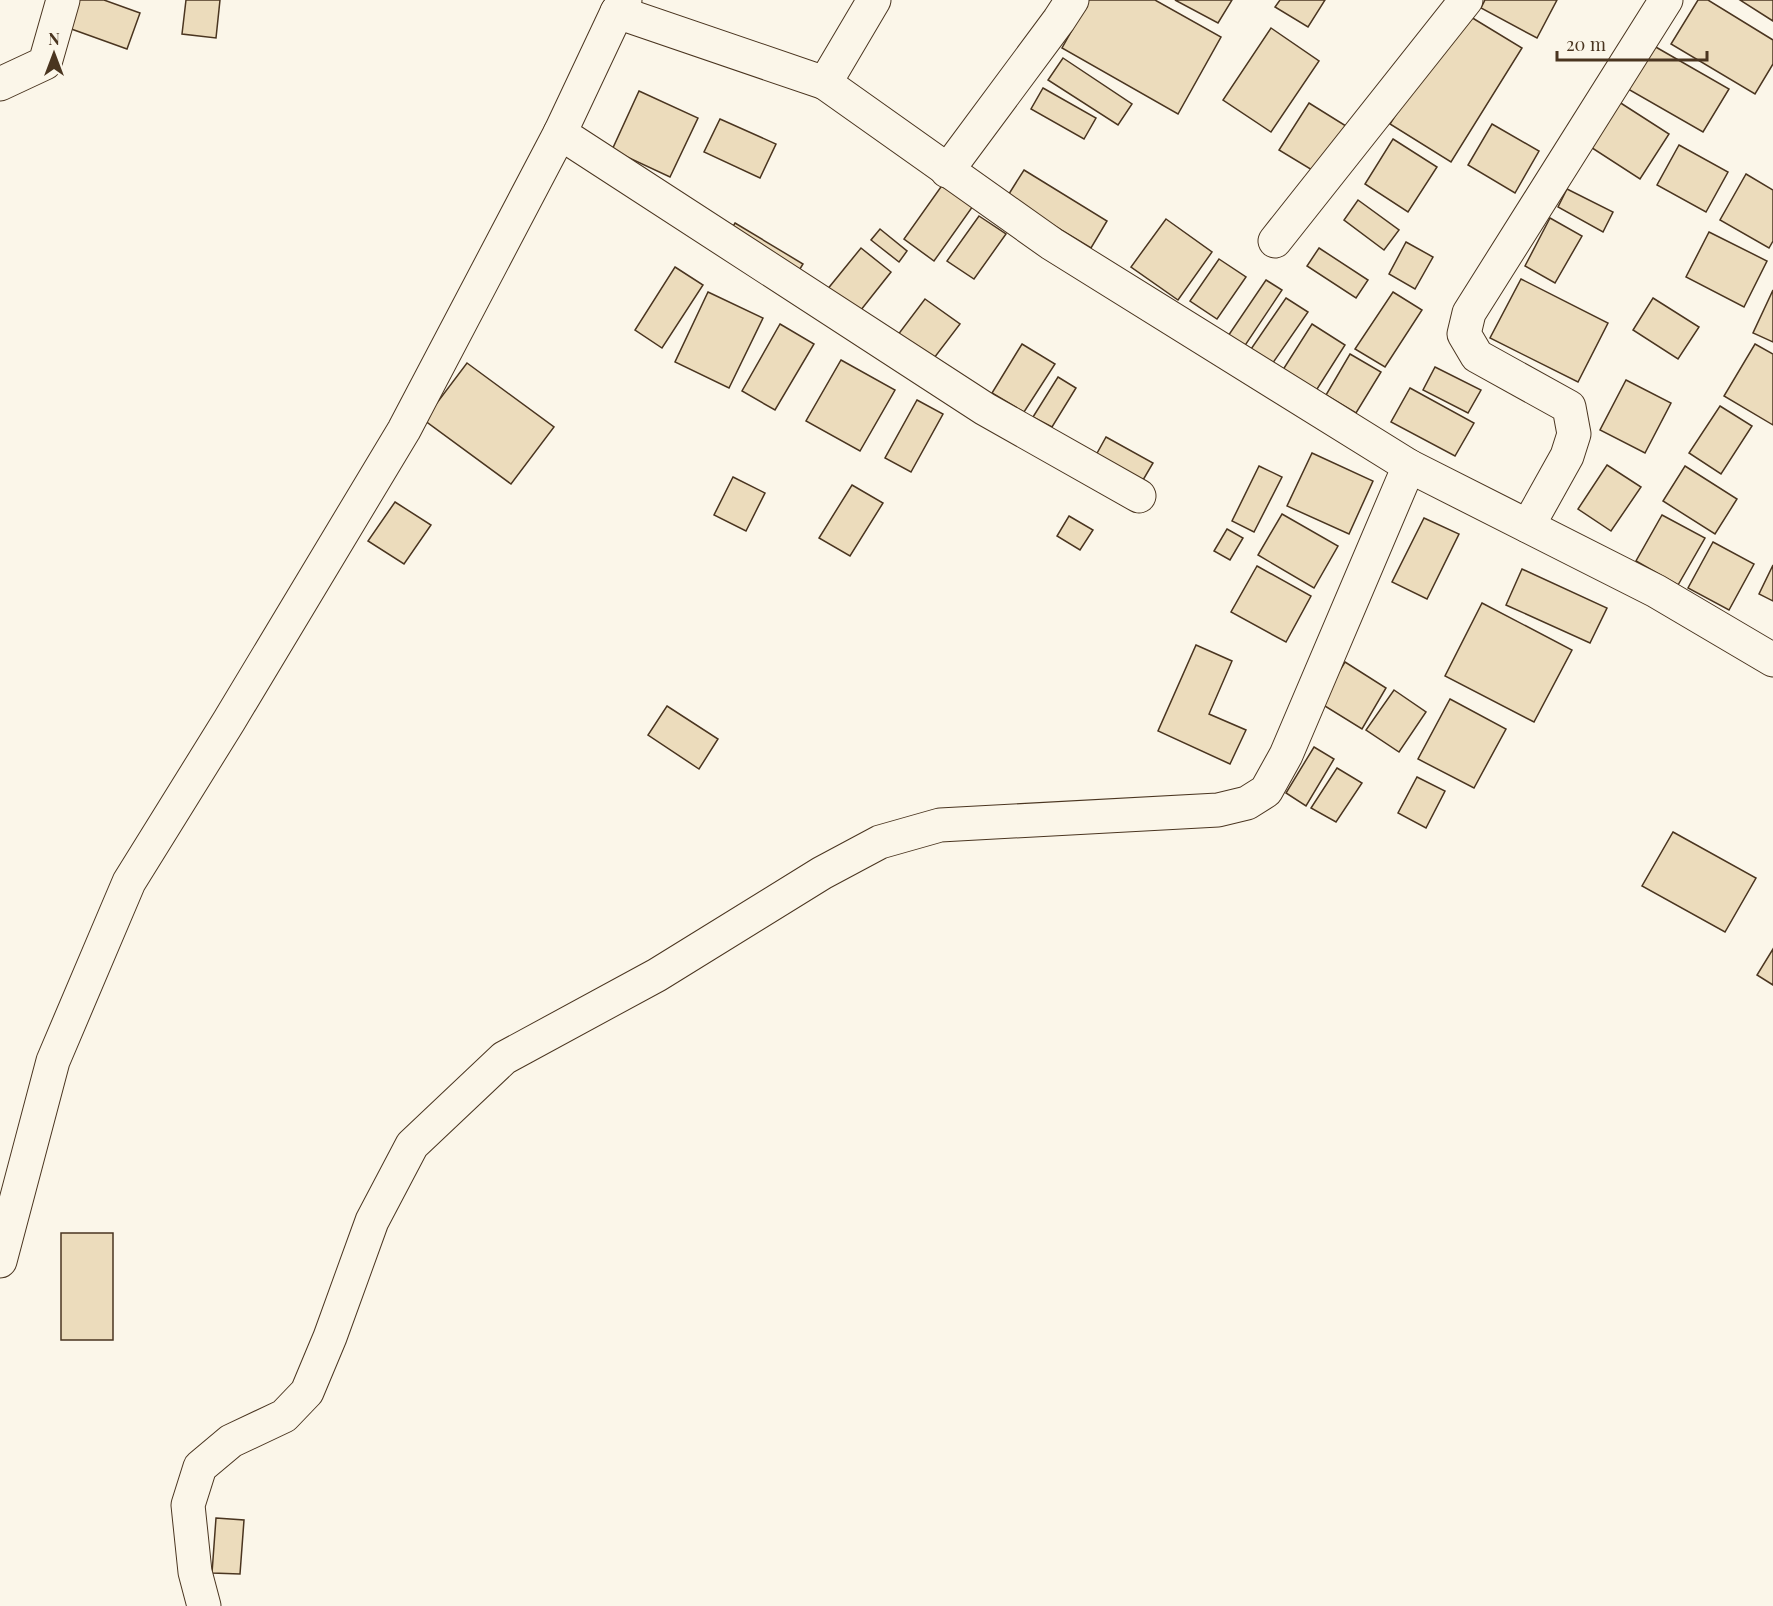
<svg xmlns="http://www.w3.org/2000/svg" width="1773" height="1606" viewBox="0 0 1773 1606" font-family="'Playfair Display',serif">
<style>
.building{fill:#ecdcbc;stroke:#4a3520;stroke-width:1.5}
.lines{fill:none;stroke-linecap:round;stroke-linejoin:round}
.minor-casing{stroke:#4a3520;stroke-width:35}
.minor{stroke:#fbf6e9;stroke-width:33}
</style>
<rect width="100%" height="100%" fill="#fbf6e9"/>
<g class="building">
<path d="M73 0H104L140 13 127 49 63 26Z"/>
<path d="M186 0H220L216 38 182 34Z"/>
<path d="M1089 0H1155L1221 37 1178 114 1062 48Z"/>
<path d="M1175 0H1232L1218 23Z"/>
<path d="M1280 0H1325L1308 27 1275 7Z"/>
<path d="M1485 0H1557L1537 38 1481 8Z"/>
<path d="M1698 0H1708L1773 40V64L1755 94 1671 44Z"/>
<path d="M1740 0H1773V21Z"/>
<path d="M1461 11 1522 48 1451 162 1390 124Z"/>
<path d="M1271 28 1319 61 1271 132 1223 100Z"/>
<path d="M1654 46 1729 89 1703 132 1628 89Z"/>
<path d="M1063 58 1132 104 1118 125 1048 80Z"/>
<path d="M1043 88 1096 118 1084 139 1031 109Z"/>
<path d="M639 91 698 118 670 177 612 150Z"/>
<path d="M1616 100 1669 134 1640 179 1586 144Z"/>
<path d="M1309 103 1346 126 1317 173 1279 150Z"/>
<path d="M720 119 776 144 760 178 704 152Z"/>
<path d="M1492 124 1539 151 1515 193 1468 165Z"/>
<path d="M1393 139 1437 167 1408 212 1365 184Z"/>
<path d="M1679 145 1728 172 1706 212 1657 185Z"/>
<path d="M1024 170 1107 221 1091 248 1007 197Z"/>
<path d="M1746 174 1773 190V241L1769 248 1720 220Z"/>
<path d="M943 184 973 206 934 261 904 239Z"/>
<path d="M1567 189 1613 212 1603 232 1558 207Z"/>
<path d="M1358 200 1399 230 1384 250 1344 220Z"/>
<path d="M979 216 1006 234 974 279 947 261Z"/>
<path d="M1550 218 1582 236 1555 283 1525 266Z"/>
<path d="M1166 219 1212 252 1178 300 1131 267Z"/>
<path d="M735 223 803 264 787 290 719 250Z"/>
<path d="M880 229 907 251 899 262 871 240Z"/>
<path d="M1709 232 1767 261 1744 307 1686 277Z"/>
<path d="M1406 242 1433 257 1415 289 1389 274Z"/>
<path d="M861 248 891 272 853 320 822 296Z"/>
<path d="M1319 248 1368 280 1356 298 1307 266Z"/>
<path d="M1219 259 1246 277 1217 319 1190 301Z"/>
<path d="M675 267 703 285 662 348 635 330Z"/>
<path d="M1521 279 1608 323 1578 382 1490 338Z"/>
<path d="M1266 280 1282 290 1242 350 1226 339Z"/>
<path d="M1773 290V342L1753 333Z"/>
<path d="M708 292 763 318 729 388 675 362Z"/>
<path d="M1393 292 1422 310 1385 367 1355 349Z"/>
<path d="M1286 298 1308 312 1270 367 1249 352Z"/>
<path d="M1653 298 1699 327 1678 359 1633 330Z"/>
<path d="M925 299 960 324 928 366 894 340Z"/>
<path d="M780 324 814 344 775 410 742 391Z"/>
<path d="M1312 324 1345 345 1312 397 1279 376Z"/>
<path d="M1022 344 1055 364 1024 412 992 393Z"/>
<path d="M1755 344 1773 354V425L1724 396Z"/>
<path d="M1350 354 1381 372 1356 413 1326 395Z"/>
<path d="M841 360 895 390 860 451 806 421Z"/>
<path d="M467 363 554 427 511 484 424 420Z"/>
<path d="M1435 367 1481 390 1468 413 1423 390Z"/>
<path d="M1058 377 1076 388 1052 427 1033 417Z"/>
<path d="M1626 380 1671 403 1645 453 1600 430Z"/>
<path d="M1410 388 1474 423 1455 456 1391 422Z"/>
<path d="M917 400 943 414 911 472 885 458Z"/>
<path d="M1720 406 1752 426 1721 474 1689 453Z"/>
<path d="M1106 437 1153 463 1136 492 1090 466Z"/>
<path d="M1312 453 1373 481 1349 534 1287 506Z"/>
<path d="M1607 465 1641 487 1611 531 1578 509Z"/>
<path d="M1259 466 1282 477 1254 532 1232 521Z"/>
<path d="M1685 466 1737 499 1715 534 1663 501Z"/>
<path d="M733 477 765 493 746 531 714 515Z"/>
<path d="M852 485 883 503 850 556 819 538Z"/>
<path d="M395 502 431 525 404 564 368 541Z"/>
<path d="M1282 514 1338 546 1314 588 1258 555Z"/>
<path d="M1662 515 1705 538 1678 585 1636 561Z"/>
<path d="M1069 516 1093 530 1080 550 1057 536Z"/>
<path d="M1424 518 1459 534 1427 599 1392 582Z"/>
<path d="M1227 529 1243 538 1230 560 1214 551Z"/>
<path d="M1713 542 1754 564 1729 610 1688 588Z"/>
<path d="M1773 565V601L1759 594Z"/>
<path d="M1257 566 1311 596 1286 642 1231 612Z"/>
<path d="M1522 569 1607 608 1590 643 1506 605Z"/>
<path d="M1482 603 1572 650 1534 722 1445 676Z"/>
<path d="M1196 645 1232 661 1209 714 1246 730 1230 764 1158 731Z"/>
<path d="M1345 662 1386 688 1362 729 1320 703Z"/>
<path d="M1394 690 1426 712 1399 752 1366 730Z"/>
<path d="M1450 699 1506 729 1474 788 1418 759Z"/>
<path d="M667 706 718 739 699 769 648 735Z"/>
<path d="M1314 747 1334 759 1306 806 1286 793Z"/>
<path d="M1337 768 1362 783 1336 822 1311 808Z"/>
<path d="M1417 777 1445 791 1426 828 1398 813Z"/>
<path d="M1673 832 1756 878 1725 932 1642 886Z"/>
<path d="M1773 949V985L1757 975Z"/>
<rect x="61" y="1233" width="52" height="107"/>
<path d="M216 1518 244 1520 240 1574 212 1573Z"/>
</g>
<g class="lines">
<g class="minor-casing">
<g id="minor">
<path d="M625 0 617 12 825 83 874 0"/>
<path d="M617 12 560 133 985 409 1139 496"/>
<path d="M825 83 1052 244 1409 466 1656 591 1773 660"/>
<path d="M0 84 45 63 63 0"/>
<path d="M947 171 1059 20 1072 0"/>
<path d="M1275 241 1466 0"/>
<path d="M1528 526 1567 456 1574 434 1569 407 1477 356 1464 334 1469 313 1666 0"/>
<path d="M0 1261 53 1061 129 882 229 721 404 430 560 133"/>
<path d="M204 1606 195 1572 188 1505 200 1467 231 1441 284 1416 307 1392 330 1337 372 1221 412 1145 504 1058 657 975 822 873 880 842 940 825 1218 810 1247 803 1266 791 1286 755 1409 466"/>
</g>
</g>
<use href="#minor" class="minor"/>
</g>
<g transform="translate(54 54)" stroke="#fbf6e9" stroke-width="4.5" paint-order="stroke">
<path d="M0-4.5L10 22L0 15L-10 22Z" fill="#4a3520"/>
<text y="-9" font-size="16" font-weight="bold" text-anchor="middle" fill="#4a3520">N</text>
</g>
<path d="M1557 51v9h150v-9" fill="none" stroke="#4a3520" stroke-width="3"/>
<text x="1566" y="51" font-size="18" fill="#4a3520" stroke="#fbf6e9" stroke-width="4.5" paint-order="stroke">20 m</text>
</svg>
